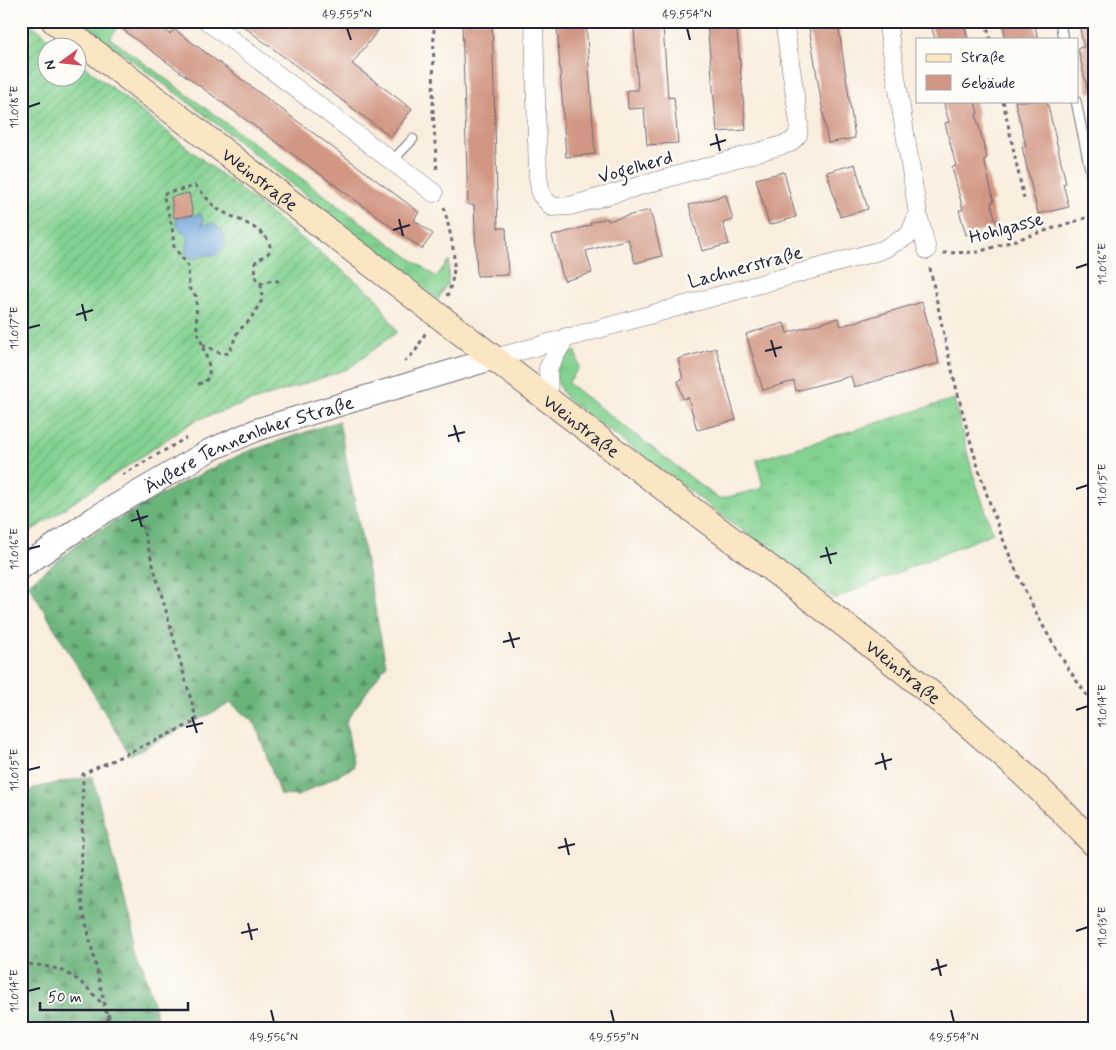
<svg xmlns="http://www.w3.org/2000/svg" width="1116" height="1050" viewBox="0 0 1116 1050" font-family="Mynerve,sans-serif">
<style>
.grass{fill:url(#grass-tufts);stroke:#527a66}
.forest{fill:url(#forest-firs);stroke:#466b5b}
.garden{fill:url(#garden-furrows);stroke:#527a66}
.water{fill:#6ca3da;stroke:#47628a}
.building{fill:#d19784}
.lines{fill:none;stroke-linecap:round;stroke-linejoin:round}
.service-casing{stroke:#6d6974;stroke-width:11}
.minor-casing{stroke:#6d6974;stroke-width:19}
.tertiary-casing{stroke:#6d6974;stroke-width:24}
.secondary-casing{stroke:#6d6974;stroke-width:27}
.path{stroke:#6d6974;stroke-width:3;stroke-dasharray:4 4;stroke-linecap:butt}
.service{stroke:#fff;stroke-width:9}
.minor{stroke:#fff;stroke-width:18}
.tertiary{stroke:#fff;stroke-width:22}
.secondary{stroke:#fbe6c4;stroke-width:25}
.ticks{fill:none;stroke:#22223b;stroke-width:2}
.labels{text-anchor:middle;stroke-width:5;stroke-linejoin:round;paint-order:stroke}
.street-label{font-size:19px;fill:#22223b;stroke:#fdfcf7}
.neatline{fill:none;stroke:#22223b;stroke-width:2}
.ticks-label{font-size:12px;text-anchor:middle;fill:#22223b}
</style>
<defs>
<pattern id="grass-tufts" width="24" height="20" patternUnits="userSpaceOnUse" patternTransform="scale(1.25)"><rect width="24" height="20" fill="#83d291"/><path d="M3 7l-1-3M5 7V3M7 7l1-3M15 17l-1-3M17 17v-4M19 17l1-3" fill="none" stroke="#71b47e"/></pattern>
<pattern id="forest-firs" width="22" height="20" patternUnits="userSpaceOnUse" patternTransform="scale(1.25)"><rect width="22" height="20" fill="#6ab47b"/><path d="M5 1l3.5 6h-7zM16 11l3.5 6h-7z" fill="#579266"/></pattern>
<pattern id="garden-furrows" width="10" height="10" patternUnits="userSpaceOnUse" patternTransform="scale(1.25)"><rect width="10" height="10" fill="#83d291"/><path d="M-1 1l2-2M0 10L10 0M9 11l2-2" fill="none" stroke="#71b47e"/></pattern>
</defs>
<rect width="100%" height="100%" fill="#fdfcf7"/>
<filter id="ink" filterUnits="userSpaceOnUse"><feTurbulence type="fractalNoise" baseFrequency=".02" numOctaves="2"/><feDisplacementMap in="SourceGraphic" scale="10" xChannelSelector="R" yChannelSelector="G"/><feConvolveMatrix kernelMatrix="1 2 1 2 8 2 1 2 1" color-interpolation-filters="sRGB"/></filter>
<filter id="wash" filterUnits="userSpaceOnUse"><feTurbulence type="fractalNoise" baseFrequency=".0096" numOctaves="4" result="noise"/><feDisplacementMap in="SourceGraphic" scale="20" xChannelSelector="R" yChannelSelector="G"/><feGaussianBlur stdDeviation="1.12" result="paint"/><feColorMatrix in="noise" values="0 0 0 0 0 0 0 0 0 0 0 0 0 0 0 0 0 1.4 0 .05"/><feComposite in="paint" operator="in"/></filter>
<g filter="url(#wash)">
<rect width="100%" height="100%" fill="#f9eddd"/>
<g class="grass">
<path d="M79 21H112L117 29 110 38 436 277 449 260 448 282 438 300 200 111Z"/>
<path d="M576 351 579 368 568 383 719 499 763 488 757 460 954 399 972 471 993 533 834 599 567 399C552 380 551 360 576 351Z"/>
</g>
<g class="forest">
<path d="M339 421 386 665 346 721 354 767 298 796 280 795 256 725 231 703 130 755 28 584 86 538 178 485 246 452Z"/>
<path d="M92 776 160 1029H21V798L34 788Z"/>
</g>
<path class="garden" d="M21 21H27L60 47 48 48V78H78V61L376 297 397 332 348 369 194 421 21 538Z"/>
<path class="water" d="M201 214 203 221 201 225 212 223 223 231 225 246 216 255H205L195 259 187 256 185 250 189 239C184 232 175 228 177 218Z"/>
<g id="blocks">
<g class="building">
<path d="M111 21H154L170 34 174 29 419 212 414 220 433 234 422 249Z"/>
<path d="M236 21H385L352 64 412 109 391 137Z"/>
<path d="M492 21 498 228H506L508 275 477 276 474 205H468L462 22Z"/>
<path d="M736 21 746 130 717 132 707 23Z"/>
<path d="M930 21H963L968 39H935Z"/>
<path d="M1002 21H1034L1038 39H1006Z"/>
<path d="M1078 21H1095V92L1088 93 1078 48 1084 47Z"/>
<path d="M586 23 595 154 566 157 557 25Z"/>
<path d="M838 23 855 138 828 143 809 27Z"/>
<path d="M663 26 668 98 674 97 678 143 647 145 644 108 628 109 627 90H638L634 28Z"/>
<path d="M943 101H975L978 114 976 115 987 158 984 159 994 202H991L997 227 966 235 959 210H963L952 167 956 166 945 123 949 122Z"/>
<path d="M1015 101H1047L1066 183 1063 184 1069 207 1038 214 1022 147 1026 146Z"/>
<path d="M855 164 868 209 840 217 827 172Z"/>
<path d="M784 172 796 217 769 225 756 179Z"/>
<path d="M189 193 193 215 174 218 171 197Z"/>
<path d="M726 195 733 220 723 223 729 244 702 251 689 205Z"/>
<path d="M650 210 662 256 635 263 628 239 586 251 592 273 564 281 552 236 591 225 590 223 607 218 608 221Z"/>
<path d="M922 302 939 363 854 387 851 376 796 391 794 381 763 390 746 334 784 323 787 333 838 318 841 326Z"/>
<path d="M716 348 736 420 697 430 688 397 683 399 678 381 683 379 678 359Z"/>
</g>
</g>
</g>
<g filter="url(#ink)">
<use href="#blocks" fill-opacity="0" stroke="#6d6974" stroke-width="1"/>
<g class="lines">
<g class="service-casing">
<g id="service">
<path d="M1060 21 1063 39"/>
<path d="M1076 101 1095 195"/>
<path d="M392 161 413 139"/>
</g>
</g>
<g class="minor-casing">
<g id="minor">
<path d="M207 21 434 193"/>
<path d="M534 21 538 177 541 195 552 207 570 206 790 143 798 135 799 123 784 21"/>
<path d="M887 21 918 214 927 250"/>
<path d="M495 358 882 250 909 235 918 214"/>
<path d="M549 398 548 368 566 337"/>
</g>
</g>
<g class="tertiary-casing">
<g id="tertiary">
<path id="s1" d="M21 568 94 518 210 450 259 429 495 358"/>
</g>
</g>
<g class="secondary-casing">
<g id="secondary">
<path id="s2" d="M54 21C261 179 467 338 674 496 819 606 970 712 1095 845"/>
</g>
</g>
<g class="path">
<path d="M434 21 433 111 437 172"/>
<path d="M986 21 990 39"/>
<path d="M1003 101 1024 199"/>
<path d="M444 207C451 239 461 264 447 296"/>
<path d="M943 253 978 252 1095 215"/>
<path d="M930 268C961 421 998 580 1095 706"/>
<path d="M202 344 197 331 196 296 189 288 188 266 174 247 172 226 163 194 195 186C203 192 211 205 219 210 231 217 271 230 270 248 270 257 259 256 255 263L256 279 261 283 274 280 281 282"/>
<path d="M404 362 415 352 426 332"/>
<path d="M198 384 205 382C215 370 205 357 202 344L222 354 229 353 238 331 250 320 262 300 261 283"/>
<path d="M122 475 186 438"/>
<path d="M21 964C63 965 78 976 104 1006"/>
<path d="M108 1014 115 1029"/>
<path d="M110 1029 81 900 83 774 197 721 139 515"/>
</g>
<use href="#service" class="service"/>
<use href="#minor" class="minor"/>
<use href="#tertiary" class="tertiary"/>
<use href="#secondary" class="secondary"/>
</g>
</g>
<path class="ticks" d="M347 28 351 40M687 28 690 40M28 107 40 103M716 134 720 151M710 145 726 140M399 219 403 236M393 230 410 225M1076 268 1088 264M82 304 86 321M76 315 93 310M28 328 40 325M771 340 776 357M765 351 782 347M454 425 459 442M448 436 465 432M1076 489 1088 485M137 510 142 527M131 521 148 516M826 547 831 564M28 549 40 546M820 557 837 553M509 632 514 648M503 642 520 638M1076 710 1088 706M192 717 197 733M186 727 203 723M882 753 886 770M875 764 892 759M28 770 40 767M565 838 569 855M558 848 575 844M248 923 252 940M1076 931 1088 927M241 933 258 929M937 959 941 976M931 970 947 965M28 991 40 988M271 1010 274 1022M611 1010 614 1022M951 1010 954 1022"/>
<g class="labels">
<g class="street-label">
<text transform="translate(635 166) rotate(-16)" y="7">Vogelherd</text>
<text dy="7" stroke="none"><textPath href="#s2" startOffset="260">Weinstraße</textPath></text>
<text transform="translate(1006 227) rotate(-15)" y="7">Hohlgasse</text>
<text transform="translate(745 266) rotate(-15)" y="7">Lachnerstraße</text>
<text dy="7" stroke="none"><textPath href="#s2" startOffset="665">Weinstraße</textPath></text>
<text dy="7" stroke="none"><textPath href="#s1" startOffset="261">Äußere Tennenloher Straße</textPath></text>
<text dy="7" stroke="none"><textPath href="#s2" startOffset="1070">Weinstraße</textPath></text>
</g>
</g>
<rect width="1116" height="1050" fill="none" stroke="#fdfcf7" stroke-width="55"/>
<rect x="916" y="38" width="162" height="65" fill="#fdfcf7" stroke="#a5a5ac"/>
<rect x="926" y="54" width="25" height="8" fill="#fbe6c4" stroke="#a5a5ac"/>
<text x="961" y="62" font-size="15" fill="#22223b">Straße</text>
<rect x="926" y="75" width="25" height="15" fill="#d19784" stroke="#a5a5ac"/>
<text x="961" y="88" font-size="15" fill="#22223b">Gebäude</text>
<g transform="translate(62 62) rotate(255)"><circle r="24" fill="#fdfcf7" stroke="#a5a5ac"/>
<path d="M0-4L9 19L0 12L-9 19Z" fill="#d1495b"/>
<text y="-8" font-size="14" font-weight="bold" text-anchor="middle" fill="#22223b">N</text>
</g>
<path d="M40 1002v8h148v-8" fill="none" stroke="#22223b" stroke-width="2.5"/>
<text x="48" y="1002" font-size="15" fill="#22223b" stroke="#fdfcf7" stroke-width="4" paint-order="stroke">50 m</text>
<rect x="28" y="28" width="1060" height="994" class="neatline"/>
<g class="ticks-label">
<text x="347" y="18">49.555°N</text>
<text x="687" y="18">49.554°N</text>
<text transform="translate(14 107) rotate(-90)" y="4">11.018°E</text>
<text transform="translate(1102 264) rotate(-90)" y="4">11.016°E</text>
<text transform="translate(14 328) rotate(-90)" y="4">11.017°E</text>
<text transform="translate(1102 485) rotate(-90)" y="4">11.015°E</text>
<text transform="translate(14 549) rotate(-90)" y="4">11.016°E</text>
<text transform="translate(1102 706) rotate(-90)" y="4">11.014°E</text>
<text transform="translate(14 770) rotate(-90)" y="4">11.015°E</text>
<text transform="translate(1102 927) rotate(-90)" y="4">11.013°E</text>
<text transform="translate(14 991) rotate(-90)" y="4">11.014°E</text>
<text x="274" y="1041">49.556°N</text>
<text x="614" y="1041">49.555°N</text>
<text x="954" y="1041">49.554°N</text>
</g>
</svg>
